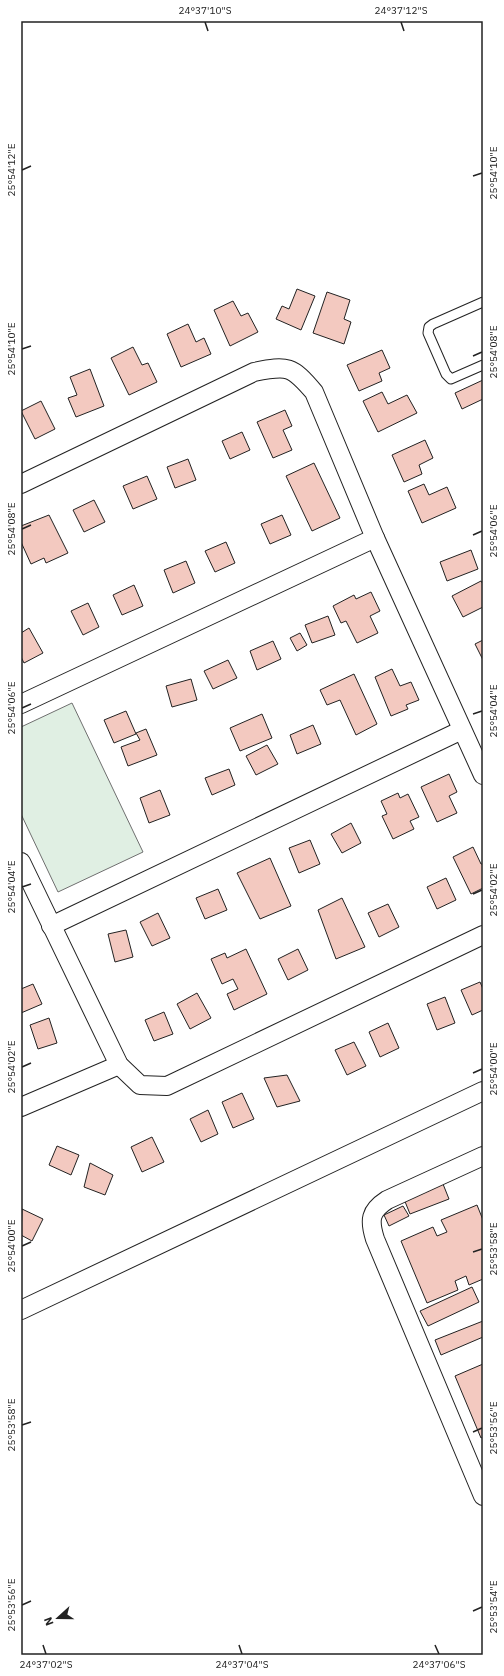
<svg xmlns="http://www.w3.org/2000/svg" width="504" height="1676" viewBox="0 0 504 1676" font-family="'IBM Plex Sans',sans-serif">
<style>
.green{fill:#e0efe3;stroke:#6f6f6f}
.building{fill:#f3c9c0;stroke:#222}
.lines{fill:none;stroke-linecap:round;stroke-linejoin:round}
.service-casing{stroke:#222;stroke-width:11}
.minor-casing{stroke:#222;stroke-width:20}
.service{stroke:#fff;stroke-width:9}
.minor{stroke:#fff;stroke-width:18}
.ticks{fill:none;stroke:#222;stroke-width:1.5}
.neatline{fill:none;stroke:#222;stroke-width:1.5}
.ticks-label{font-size:10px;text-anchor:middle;fill:#222}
</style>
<rect width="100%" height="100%" fill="#fff"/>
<path class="green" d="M72 703 143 852 58 892 21 814V727Z"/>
<g class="building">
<path d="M297 289 315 296 301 330 276 319 282 306 289 309Z"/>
<path d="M327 292 350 300 344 319 351 322 344 344 313 333Z"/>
<path d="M233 301 241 316 248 313 258 332 230 346 214 310Z"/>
<path d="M188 324 196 342 204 338 211 354 181 367 167 334Z"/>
<path d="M133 347 142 365 148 363 157 382 129 395 111 358Z"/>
<path d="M382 350 390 368 379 373 382 381 359 391 347 365Z"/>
<path d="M90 369 104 406 76 417 68 398 77 395 70 377Z"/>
<path d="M483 380V399L462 409 455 393Z"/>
<path d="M382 392 388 404 407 395 417 413 378 432 363 401Z"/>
<path d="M41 401 55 429 35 439 21 411Z"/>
<path d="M285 410 292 426 283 430 292 450 273 458 257 422Z"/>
<path d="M242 432 250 450 230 459 222 441Z"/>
<path d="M425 440 433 458 419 465 422 474 404 482 392 455Z"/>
<path d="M188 459 196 480 175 488 167 467Z"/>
<path d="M314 463 340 518 312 531 286 476Z"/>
<path d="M147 476 157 499 133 509 123 486Z"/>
<path d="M424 484 429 495 447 487 456 508 422 523 408 491Z"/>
<path d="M94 500 105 522 84 532 73 510Z"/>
<path d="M49 515 68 553 46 563 44 558 31 564 21 542V526Z"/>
<path d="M282 515 291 535 270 544 261 524Z"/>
<path d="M226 542 235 563 215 572 205 551Z"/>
<path d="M471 550 478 569 447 581 440 562Z"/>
<path d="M186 561 195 583 173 593 164 570Z"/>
<path d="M481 581 483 584V607L463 617 452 596Z"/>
<path d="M134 585 143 606 122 615 113 595Z"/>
<path d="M371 592 380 611 370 616 378 633 357 643 346 621 341 623 333 606 354 595 356 599Z"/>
<path d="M88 603 99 627 83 635 71 611Z"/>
<path d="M328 616 335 635 312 643 305 625Z"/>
<path d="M29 628 43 653 24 663 21 657V633Z"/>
<path d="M300 633 307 645 297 651 290 638Z"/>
<path d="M483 640V660L475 644Z"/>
<path d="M273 641 281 659 257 670 250 651Z"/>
<path d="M228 660 237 678 213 689 204 671Z"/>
<path d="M392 669 400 686 411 682 419 700 406 705 408 709 391 716 375 677Z"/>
<path d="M354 674 377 724 356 735 340 700 327 705 320 690Z"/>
<path d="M191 679 197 700 172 707 166 686Z"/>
<path d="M126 711 136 734 114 743 104 720Z"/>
<path d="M262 714 272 738 240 751 230 728Z"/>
<path d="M313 725 321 744 297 754 290 735Z"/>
<path d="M146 729 157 755 128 766 121 747 140 740 136 733Z"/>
<path d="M267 745 278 764 256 775 246 756Z"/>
<path d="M229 769 235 785 212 795 205 778Z"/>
<path d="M449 774 457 792 449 796 457 813 437 822 421 787Z"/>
<path d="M160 790 170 815 149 823 140 798Z"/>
<path d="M398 793 400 798 408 794 419 817 410 821 414 829 393 839 382 816 387 814 381 801Z"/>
<path d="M351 823 361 843 342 853 331 834Z"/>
<path d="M310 840 320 864 299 873 289 848Z"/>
<path d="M473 847 481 864H483V888L471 894 453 857Z"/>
<path d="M270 858 291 906 260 919 237 873Z"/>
<path d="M446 878 456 900 437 909 427 887Z"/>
<path d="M218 889 227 910 205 919 196 898Z"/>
<path d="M342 898 365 947 336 959 318 910Z"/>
<path d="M388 904 399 927 379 937 368 913Z"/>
<path d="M158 913 170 938 152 946 140 922Z"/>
<path d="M126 930 133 957 115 962 108 934Z"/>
<path d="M246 949 267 994 234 1010 227 994 238 989 233 979 222 984 211 959 225 953 227 958Z"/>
<path d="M298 949 308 970 288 980 278 959Z"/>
<path d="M480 982 483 989V1010L472 1015 461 990Z"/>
<path d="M33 984 42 1004 21 1013V989Z"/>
<path d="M197 993 211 1018 190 1029 177 1004Z"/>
<path d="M445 997 455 1023 437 1030 427 1004Z"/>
<path d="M164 1012 173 1034 154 1041 145 1020Z"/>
<path d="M49 1018 57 1043 38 1049 30 1025Z"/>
<path d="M388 1023 399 1048 380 1057 369 1032Z"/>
<path d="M354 1042 366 1066 347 1075 335 1050Z"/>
<path d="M287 1075 300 1101 277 1107 264 1078Z"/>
<path d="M242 1093 254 1119 233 1128 222 1102Z"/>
<path d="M208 1110 218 1134 201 1142 190 1119Z"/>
<path d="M152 1137 164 1162 142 1172 131 1147Z"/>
<path d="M57 1146 79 1155 71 1175 49 1165Z"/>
<path d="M90 1163 113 1175 105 1195 84 1187Z"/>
<path d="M443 1184 449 1199 410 1214 404 1199Z"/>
<path d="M477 1205 483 1220V1279L469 1285 466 1276 455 1281 458 1290 427 1303 401 1241 433 1227 437 1236 447 1232 441 1220Z"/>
<path d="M403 1206 409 1216 389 1226 384 1215Z"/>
<path d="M22 1209 43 1219 32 1241 21 1235Z"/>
<path d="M472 1287 479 1302 428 1326 420 1311Z"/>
<path d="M483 1321V1337L441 1355 435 1340Z"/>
<path d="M483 1364V1437L481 1438 455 1376Z"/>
</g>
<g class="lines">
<g class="service-casing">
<path id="service" d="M483 302 433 324 429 327 428 333 446 374 451 379 483 365"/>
</g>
<g class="minor-casing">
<g id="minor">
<path d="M21 484 254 372C288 365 292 366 314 392L375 538 483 775"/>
<path d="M21 704 375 538"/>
<path d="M21 862 119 1065 140 1085 167 1086 483 935"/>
<path d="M51 926 462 730"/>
<path d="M21 1107 119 1065"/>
<path d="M483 1156 387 1200C370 1211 369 1220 375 1239L483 1496"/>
<path d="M21 1310 483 1091"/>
</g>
</g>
<use href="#service" class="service"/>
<use href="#minor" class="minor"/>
</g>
<path class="ticks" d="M205 22 208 31M401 22 404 31M22 170 31 166M473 176 482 173M22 349 31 346M473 356 482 352M22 529 31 525M473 535 482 531M22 708 31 704M473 714 482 711M22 887 31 884M473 894 482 890M22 1067 31 1063M473 1073 482 1069M22 1246 31 1242M473 1252 482 1249M22 1425 31 1422M473 1432 482 1428M22 1605 31 1601M473 1611 482 1607M43 1645 46 1654M239 1645 242 1654M435 1645 439 1654"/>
<rect width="504" height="1676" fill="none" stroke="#ffffff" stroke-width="44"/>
<g transform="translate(58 1618) rotate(249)" stroke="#ffffff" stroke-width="3" paint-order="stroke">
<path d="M0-3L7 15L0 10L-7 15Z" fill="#222222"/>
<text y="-6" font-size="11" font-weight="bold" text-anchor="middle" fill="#222222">N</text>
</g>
<rect x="22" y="22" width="460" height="1632" class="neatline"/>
<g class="ticks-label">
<text x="205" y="14">24°37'10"S</text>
<text x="401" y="14">24°37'12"S</text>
<text transform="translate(11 170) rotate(-90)" y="4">25°54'12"E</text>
<text transform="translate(493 173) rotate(-90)" y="4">25°54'10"E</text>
<text transform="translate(11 349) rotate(-90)" y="4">25°54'10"E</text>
<text transform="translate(493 352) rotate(-90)" y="4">25°54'08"E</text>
<text transform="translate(11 529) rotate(-90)" y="4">25°54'08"E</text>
<text transform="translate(493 531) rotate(-90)" y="4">25°54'06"E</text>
<text transform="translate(11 708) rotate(-90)" y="4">25°54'06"E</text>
<text transform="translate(493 711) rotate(-90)" y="4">25°54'04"E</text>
<text transform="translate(11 887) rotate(-90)" y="4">25°54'04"E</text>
<text transform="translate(493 890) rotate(-90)" y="4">25°54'02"E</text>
<text transform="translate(11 1067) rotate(-90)" y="4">25°54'02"E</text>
<text transform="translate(493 1069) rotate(-90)" y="4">25°54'00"E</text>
<text transform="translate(11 1246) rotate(-90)" y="4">25°54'00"E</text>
<text transform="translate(493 1249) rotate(-90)" y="4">25°53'58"E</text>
<text transform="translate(11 1425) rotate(-90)" y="4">25°53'58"E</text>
<text transform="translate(493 1428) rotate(-90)" y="4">25°53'56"E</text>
<text transform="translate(11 1605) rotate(-90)" y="4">25°53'56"E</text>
<text transform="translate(493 1607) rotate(-90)" y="4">25°53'54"E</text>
<text x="46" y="1668">24°37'02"S</text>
<text x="242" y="1668">24°37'04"S</text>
<text x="439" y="1668">24°37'06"S</text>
</g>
</svg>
